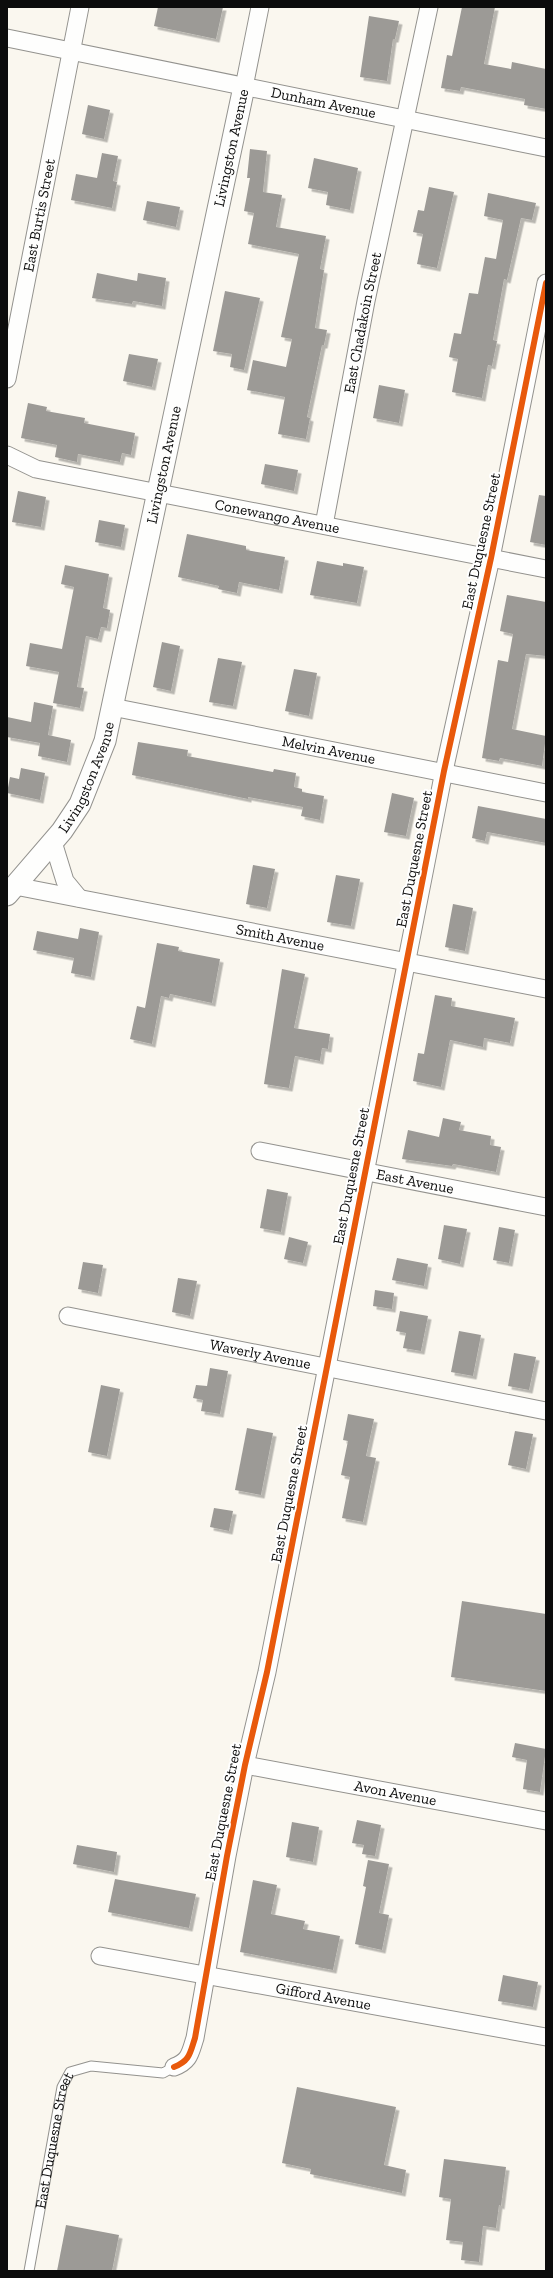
<svg xmlns="http://www.w3.org/2000/svg" width="553" height="2278" viewBox="0 0 553 2278" font-family="'Zilla Slab',serif">
<style>
.building{fill:#9c9a96;filter:url(#shadow)}
.lines{fill:none;stroke-linecap:round;stroke-linejoin:round}
.service-casing{stroke:#93928e;stroke-width:11}
.minor-casing{stroke:#93928e;stroke-width:19}
.tertiary-casing{stroke:#93928e;stroke-width:23}
.service{stroke:#fefefd;stroke-width:9}
.minor{stroke:#fefefd;stroke-width:17}
.tertiary{stroke:#fefefd;stroke-width:21}
.cycleway-casing{stroke:#fff;stroke-width:8}
.cycleway{stroke:#e8590c;stroke-width:6}
.labels{text-anchor:middle;stroke-width:4;stroke-linejoin:round;paint-order:stroke}
.street-label{font-size:15px;fill:#0c0c0c;stroke:#fff}
</style>
<defs>
<filter id="shadow"><feDropShadow dx="3.5" dy="3.5" stdDeviation="0" flood-color="#0004"/></filter>
</defs>
<rect width="100%" height="100%" fill="#faf7ef"/>
<g class="building">
<path d="M158 7H223L216 39 154 26Z"/>
<path d="M462 7H495L484 64 511 69 512 62 546 69V109L524 105 525 99 461 87 460 91 441 88 447 55 452 56Z"/>
<path d="M369 16 399 21 395 39H393L387 81 360 77Z"/>
<path d="M88 105 110 110 104 139 82 134Z"/>
<path d="M250 149 267 151 263 192 282 195 276 227 326 236 320 269 324 270 315 328 327 330 324 345H322L307 417 310 418 306 439 278 434 285 397 247 390 253 360 286 367 292 339 281 337 299 254 248 244 254 213 244 211 250 178H247Z"/>
<path d="M102 153 118 156 113 181 117 182 112 208 71 200 76 174 97 178Z"/>
<path d="M314 158 358 168 350 210 326 205 328 192 308 188Z"/>
<path d="M429 187 454 192 437 268 417 264 423 234 413 232 418 210 424 211Z"/>
<path d="M488 193 536 203 532 220 521 218 507 280 504 279 493 340 497 341 492 366 488 365 482 398 452 392 458 359 449 357 454 333 461 334 469 293 478 294 485 257 496 259 503 220 484 216Z"/>
<path d="M147 201 180 207 176 227 143 220Z"/>
<path d="M97 273 137 281 138 273 166 278 162 306 133 301 132 304 92 298Z"/>
<path d="M225 291 260 298 244 370 230 367 232 354 213 351Z"/>
<path d="M129 354 158 359 152 387 123 381Z"/>
<path d="M379 385 405 390 399 423 373 418Z"/>
<path d="M28 403 47 407 46 411 85 418 84 423 135 433 131 455 122 453 120 462 78 454 77 462 55 457 57 445 21 438Z"/>
<path d="M265 464 298 470 294 491 261 484Z"/>
<path d="M18 491 46 497 41 527 12 522Z"/>
<path d="M539 495 546 496V545L530 542Z"/>
<path d="M99 520 125 525 121 547 95 542Z"/>
<path d="M187 534 246 546V550L285 557 279 590 239 582 237 593 218 589 219 586 178 577Z"/>
<path d="M317 561 343 566V563L364 567 357 603 310 595Z"/>
<path d="M65 565 109 574 103 608 110 610 107 628 101 627 98 639 86 636 77 687 84 688 80 708 53 703 59 672 26 666 30 643 62 649 74 587 61 584Z"/>
<path d="M507 595 546 602V656L526 654 512 729 546 736 542 766 500 758 499 761 482 758 498 660 508 662 513 634 500 631Z"/>
<path d="M162 642 180 646 171 691 153 687Z"/>
<path d="M218 658 242 662 233 706 209 702Z"/>
<path d="M294 669 317 673 309 716 285 711Z"/>
<path d="M34 702 53 706 48 735 71 740 67 762 38 756 40 743 7 737V717L31 722Z"/>
<path d="M138 742 188 750 187 756 273 772 274 769 296 773 294 787 302 789V792L324 796 320 820 301 816 303 807 248 797V799L132 775Z"/>
<path d="M21 768 45 773 40 800 7 793 10 777 19 779Z"/>
<path d="M392 793 414 798 406 836 384 832Z"/>
<path d="M478 806 546 819V843L487 832 485 841 472 838Z"/>
<path d="M253 865 275 869 267 908 246 904Z"/>
<path d="M336 875 360 879 351 926 327 922Z"/>
<path d="M453 904 473 908 465 951 445 947Z"/>
<path d="M80 928 99 932 91 977 71 973 74 958 33 950 37 931 78 939Z"/>
<path d="M157 943 179 947 178 951 220 959 212 1003 170 994 169 998 161 996 152 1044 130 1039 137 1006 145 1008Z"/>
<path d="M282 969 305 974 294 1028 330 1034 328 1049 322 1048 320 1061 295 1056 289 1088 264 1084Z"/>
<path d="M435 995 452 998 451 1006 515 1018 510 1043 484 1038 483 1047 450 1040 441 1087 413 1081 418 1053 424 1054Z"/>
<path d="M443 1118 461 1122 459 1130 491 1136 490 1145 501 1147 496 1172 453 1164 452 1166 402 1159 408 1130 439 1137Z"/>
<path d="M267 1189 288 1193 281 1232 260 1228Z"/>
<path d="M444 1225 467 1229 460 1264 438 1259Z"/>
<path d="M499 1227 515 1230 509 1263 493 1260Z"/>
<path d="M289 1237 308 1242 303 1263 284 1259Z"/>
<path d="M397 1258 428 1264 424 1286 392 1280Z"/>
<path d="M83 1262 103 1265 98 1293 78 1289Z"/>
<path d="M178 1278 197 1281 190 1316 172 1312Z"/>
<path d="M375 1290 394 1293 392 1309 373 1306Z"/>
<path d="M400 1311 428 1316 421 1351 403 1348 406 1333 396 1331Z"/>
<path d="M459 1331 481 1335 473 1376 451 1372Z"/>
<path d="M514 1353 536 1357 529 1390 508 1386Z"/>
<path d="M210 1368 228 1371 220 1414 201 1411 203 1400 193 1398 196 1385 207 1386Z"/>
<path d="M101 1385 120 1389 107 1456 88 1452Z"/>
<path d="M348 1414 374 1419 366 1456 376 1458 363 1522 342 1518 350 1477 341 1475 348 1441 343 1440Z"/>
<path d="M247 1428 273 1433 261 1495 235 1490Z"/>
<path d="M515 1431 533 1434 526 1469 508 1465Z"/>
<path d="M214 1508 233 1511 229 1531 210 1527Z"/>
<path d="M462 1601 546 1614V1691L451 1677Z"/>
<path d="M515 1743 546 1749 540 1792 523 1789 527 1760 512 1757Z"/>
<path d="M357 1820 381 1825 375 1856 362 1854 364 1845 352 1843Z"/>
<path d="M292 1822 319 1827 313 1862 286 1857Z"/>
<path d="M77 1845 117 1852 114 1872 73 1864Z"/>
<path d="M368 1860 389 1864 379 1913 389 1915 382 1950 355 1944 366 1887 363 1886Z"/>
<path d="M115 1879 196 1894 189 1928 108 1912Z"/>
<path d="M253 1880 277 1885 271 1914 305 1921 303 1929 340 1936 333 1970 240 1952Z"/>
<path d="M503 1975 538 1982 533 2007 498 2001Z"/>
<path d="M297 2087 396 2107 384 2165 406 2170 402 2193 310 2174 311 2169 282 2163Z"/>
<path d="M444 2159 506 2167 501 2206 499 2205 496 2228 483 2226 479 2262 461 2260 463 2242 446 2240 451 2199 439 2197Z"/>
<path d="M66 2225 119 2235 112 2271H57Z"/>
</g>
<g class="lines">
<g class="service-casing">
<g id="service">
<path id="s1" d="M29 2271 62 2087 70 2072 91 2066 163 2073 174 2067"/>
</g>
</g>
<g class="minor-casing">
<g id="minor">
<path id="s2" d="M7 38 546 148"/>
<path d="M244 87 260 7"/>
<path id="s3" d="M7 379 80 7"/>
<path id="s4" d="M7 455 36 469 546 569"/>
<path id="s5" d="M324 525 366 301 429 7"/>
<path id="s6" d="M112 707 546 793"/>
<path d="M53 842 65 881 79 898"/>
<path id="s7" d="M15 886 546 989"/>
<path id="s8" d="M260 1151 546 1207"/>
<path id="s9" d="M68 1316 546 1411"/>
<path id="s10" d="M245 1765 546 1821"/>
<path id="s11" d="M100 1956 546 2037"/>
<path d="M174 2067C190 2061 190 2053 195 2038L227 1856 245 1765 267 1672 444 771 491 558 546 283"/>
</g>
</g>
<g class="tertiary-casing">
<g id="tertiary">
<path id="s12" d="M7 895 62 831 80 804 105 741 244 87"/>
</g>
</g>
<use href="#service" class="service"/>
<use href="#minor" class="minor"/>
<use href="#tertiary" class="tertiary"/>
<g class="cycleway-casing">
<path id="cycleway" d="M174 2067C190 2061 190 2053 195 2038L227 1856 245 1765 267 1672 444 771 491 558 546 283"/>
</g>
<use href="#cycleway" class="cycleway"/>
</g>
<g class="labels">
<g class="street-label">
<text dy="5" stroke="none"><textPath href="#s2" startOffset="323">Dunham Avenue</textPath></text>
<text dy="5" stroke="none"><textPath href="#s12" startOffset="791">Livingston Avenue</textPath></text>
<text dy="5" stroke="none"><textPath href="#s3" startOffset="167">East Burtis Street</textPath></text>
<text dy="5" stroke="none"><textPath href="#s5" startOffset="206">East Chadakoin Street</textPath></text>
<text dy="5" stroke="none"><textPath href="#s12" startOffset="467">Livingston Avenue</textPath></text>
<text dy="5" stroke="none"><textPath href="#s4" startOffset="278">Conewango Avenue</textPath></text>
<text transform="translate(481 541) rotate(-78)" y="5">East Duquesne Street</text>
<text dy="5" stroke="none"><textPath href="#s6" startOffset="221">Melvin Avenue</textPath></text>
<text dy="5" stroke="none"><textPath href="#s12" startOffset="144">Livingston Avenue</textPath></text>
<text transform="translate(414 859) rotate(-79)" y="5">East Duquesne Street</text>
<text dy="5" stroke="none"><textPath href="#s7" startOffset="270">Smith Avenue</textPath></text>
<text transform="translate(351 1176) rotate(-79)" y="5">East Duquesne Street</text>
<text dy="5" stroke="none"><textPath href="#s8" startOffset="158">East Avenue</textPath></text>
<text dy="5" stroke="none"><textPath href="#s9" startOffset="196">Waverly Avenue</textPath></text>
<text transform="translate(289 1494) rotate(-79)" y="5">East Duquesne Street</text>
<text dy="5" stroke="none"><textPath href="#s10" startOffset="153">Avon Avenue</textPath></text>
<text transform="translate(223 1812) rotate(-79)" y="5">East Duquesne Street</text>
<text dy="5" stroke="none"><textPath href="#s11" startOffset="227">Gifford Avenue</textPath></text>
<text dy="5" stroke="none"><textPath href="#s1" startOffset="133">East Duquesne Street</textPath></text>
</g>
</g>
<rect width="553" height="2278" fill="none" stroke="#0c0c0c" stroke-width="16"/>
</svg>
